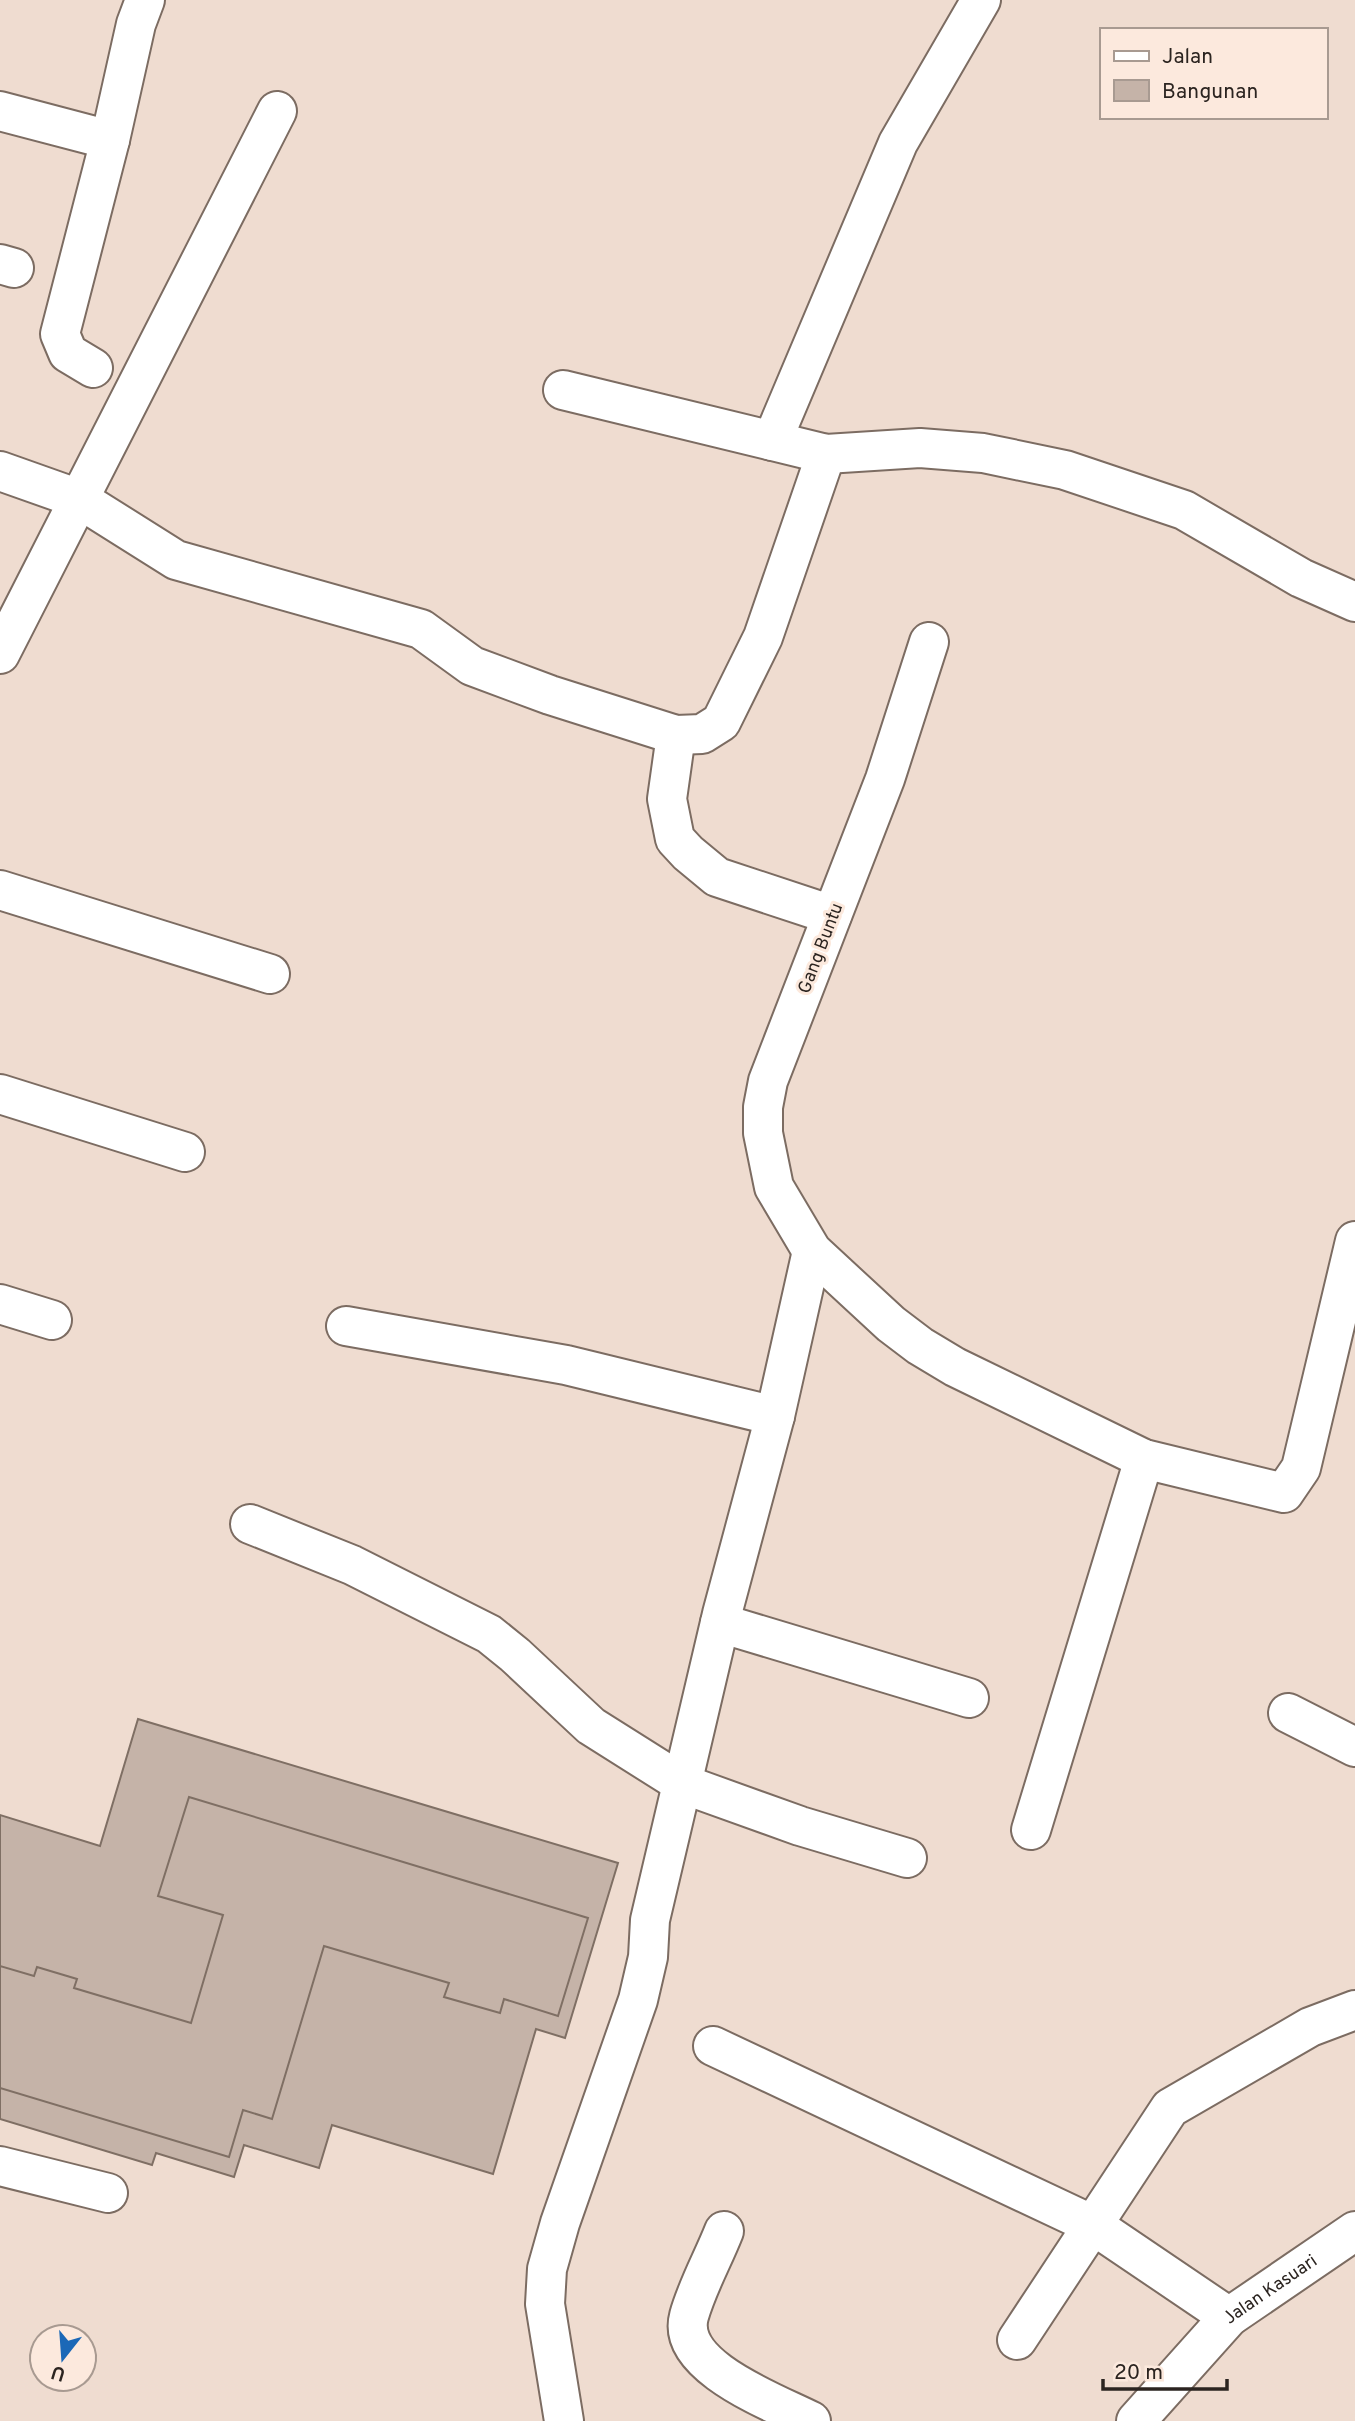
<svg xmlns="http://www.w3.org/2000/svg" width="1355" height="2421" viewBox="0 0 1355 2421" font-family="Overpass,sans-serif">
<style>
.building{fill:#c5b3a8;stroke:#7f6f64;stroke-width:2}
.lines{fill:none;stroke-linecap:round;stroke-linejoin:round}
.minor-casing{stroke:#7c6c62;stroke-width:42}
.minor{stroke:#fff;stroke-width:38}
.labels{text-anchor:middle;stroke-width:6;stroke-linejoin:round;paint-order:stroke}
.street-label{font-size:18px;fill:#2b2420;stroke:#fce9dd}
</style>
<rect width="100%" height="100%" fill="#efdcd0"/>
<g class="building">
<path d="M138 1719 618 1863 565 2038 536 2029 493 2174 332 2125 319 2168 244 2145 234 2177 156 2153 152 2165 0 2119V1815L100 1846Z"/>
<path d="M189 1797 588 1918 558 2016 504 1999 500 2013 444 1997 449 1983 324 1946 272 2119 243 2110 229 2157 0 2088V1966L34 1976 37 1967 77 1979 74 1988 191 2023 223 1915 158 1896Z"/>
</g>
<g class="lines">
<g class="minor-casing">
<g id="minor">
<path d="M0 111 110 140 136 24 145 0"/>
<path d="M0 264 14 268"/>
<path d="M93 368 68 353 60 334 110 140"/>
<path d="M563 390 826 454 920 448 983 453 1065 470 1184 510 1301 578 1355 602"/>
<path d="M772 441 898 143 981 0"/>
<path d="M0 471 79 499 176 560 421 629 472 666 550 695 676 735 702 734 721 722 763 637 826 454"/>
<path d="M929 642 885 779 768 1081 763 1107V1133L774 1187 812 1251 891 1324 920 1346 955 1367 1144 1459 1284 1493 1301 1468 1355 1241"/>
<path d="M0 654 277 111"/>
<path d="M676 735 667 799 675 839 688 853 717 877 832 915"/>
<path d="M0 890 270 974"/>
<path d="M0 1094 185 1152"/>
<path d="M0 1304 52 1320"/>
<path d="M346 1326 566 1365 775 1416"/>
<path d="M250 1524 352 1565 489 1634 515 1655 591 1726 683 1784 800 1826 907 1858"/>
<path d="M720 1623 969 1698"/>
<path d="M1288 1713 1355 1747"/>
<path d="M1031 1830 1144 1459"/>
<path d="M713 2046 1093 2225 1229 2317"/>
<path d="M0 2166 108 2193"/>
<path d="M724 2231C713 2259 697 2287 689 2316 675 2367 776 2403 811 2421"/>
<path d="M1017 2340 1170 2108 1310 2027 1355 2010"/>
<path d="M564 2421 545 2304 547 2269 560 2223 638 2000 648 1957 650 1920 722 1614 775 1416 812 1251"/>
<path id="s1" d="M1136 2421 1229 2317 1355 2231"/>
</g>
</g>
<use href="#minor" class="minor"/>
</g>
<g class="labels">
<g class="street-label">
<text transform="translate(820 948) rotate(-69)" y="6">Gang Buntu</text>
<text dy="6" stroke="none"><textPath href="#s1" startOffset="189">Jalan Kasuari</textPath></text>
</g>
</g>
<rect x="1100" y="28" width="228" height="91" fill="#fce9dd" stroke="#a89a91" stroke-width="2"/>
<rect x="1114" y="51" width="35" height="10" fill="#ffffff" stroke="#a89a91" stroke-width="2"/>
<text x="1162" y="63" font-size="21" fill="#2b2420">Jalan</text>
<rect x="1114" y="80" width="35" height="21" fill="#c5b3a8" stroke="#a89a91" stroke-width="2"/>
<text x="1162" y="98" font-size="21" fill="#2b2420">Bangunan</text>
<g transform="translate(63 2358) rotate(197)"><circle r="33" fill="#fce9dd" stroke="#a89a91" stroke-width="2"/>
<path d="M0-5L12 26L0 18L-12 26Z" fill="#1b68b7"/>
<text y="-10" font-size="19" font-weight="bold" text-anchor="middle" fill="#2b2420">U</text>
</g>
<path d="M1103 2379v10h124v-10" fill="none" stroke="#2b2420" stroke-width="3.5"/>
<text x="1114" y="2379" font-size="21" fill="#2b2420" stroke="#fce9dd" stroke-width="5" paint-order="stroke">20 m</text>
</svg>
